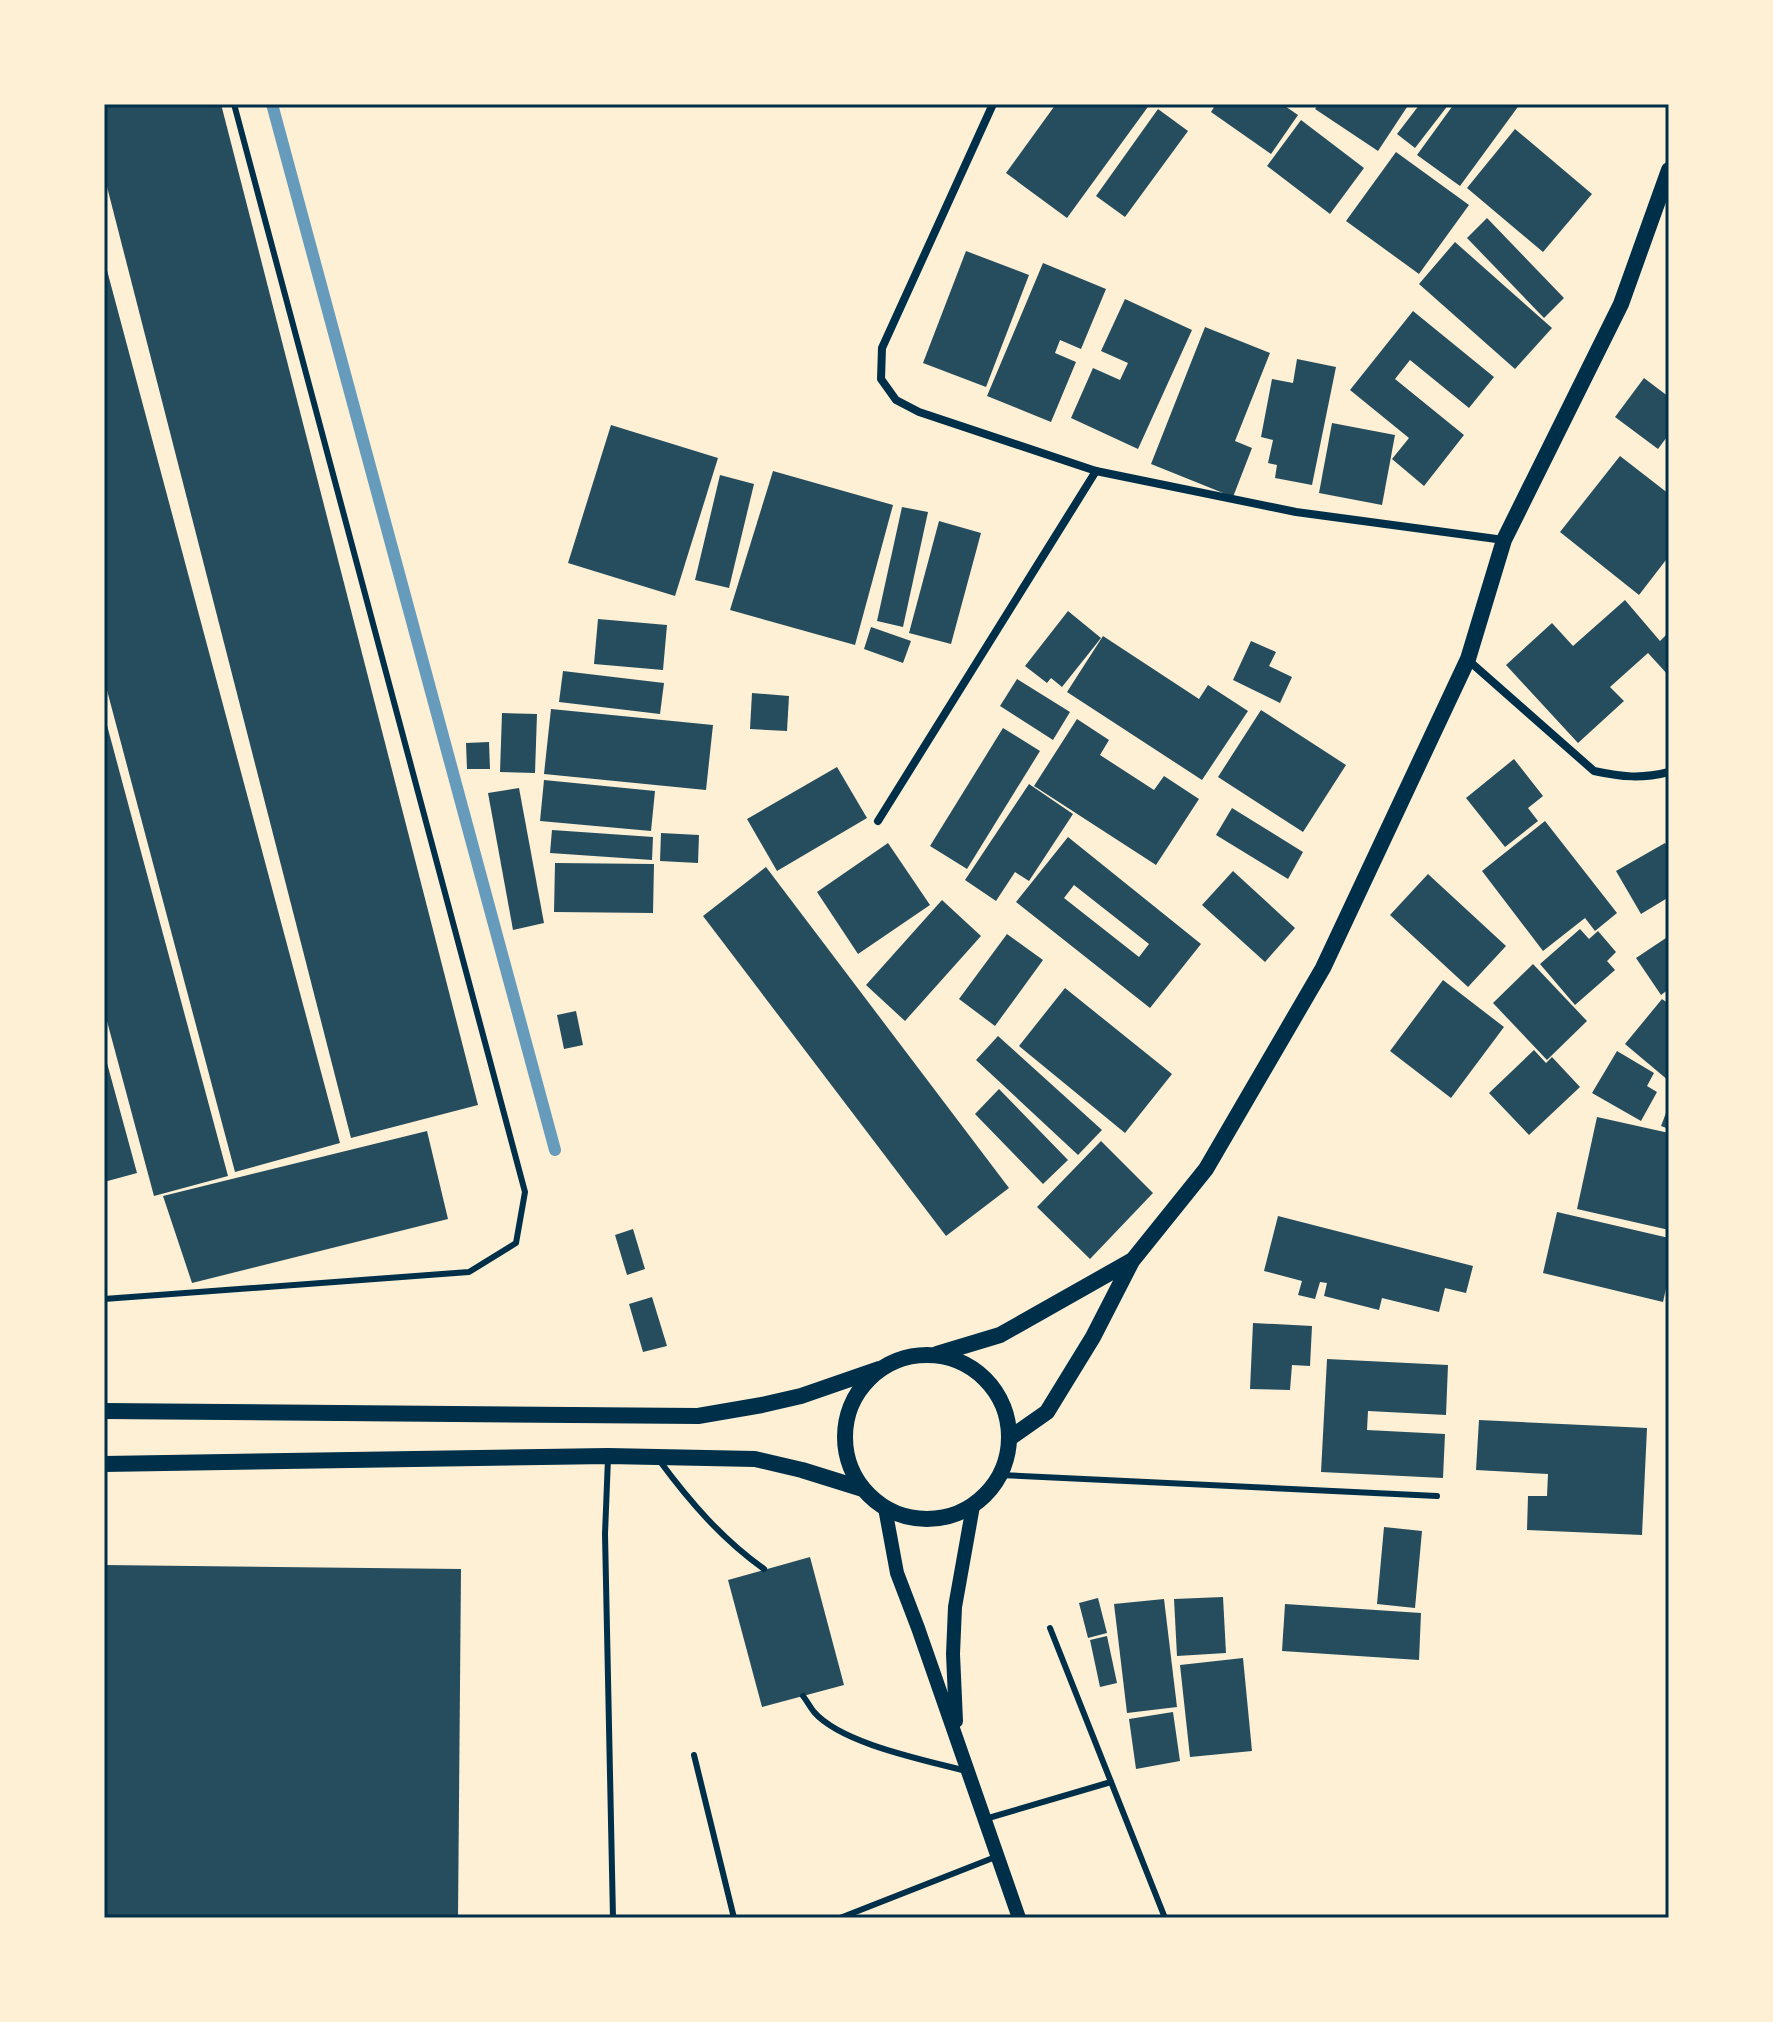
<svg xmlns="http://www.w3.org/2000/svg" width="1773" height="2022" viewBox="0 0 1773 2022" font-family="'Golos Text',sans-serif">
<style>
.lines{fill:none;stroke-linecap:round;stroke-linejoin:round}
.stream{stroke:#669bbc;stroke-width:12}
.building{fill:#264d5e;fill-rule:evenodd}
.service{stroke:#003049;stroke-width:6}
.minor{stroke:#003049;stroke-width:8}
.tertiary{stroke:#003049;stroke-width:14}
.secondary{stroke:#003049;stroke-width:16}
.neatline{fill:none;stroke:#003049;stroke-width:3}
</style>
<rect width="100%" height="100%" fill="#fdf0d5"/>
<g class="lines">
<path class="stream" d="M272 104 555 1150"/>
</g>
<g class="building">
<path d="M104 104H221L478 1105 351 1138 104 175Z"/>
<path d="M1056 104H1150L1067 218 1006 173Z"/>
<path d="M1216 104H1282L1298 115 1271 154 1211 112Z"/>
<path d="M1319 104H1409L1378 151 1315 109Z"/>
<path d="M1420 104H1449L1415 148 1397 134Z"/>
<path d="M1454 104H1520L1460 186 1417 155Z"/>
<path d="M1158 109 1188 131 1125 217 1096 196Z"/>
<path d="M1301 120 1364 168 1330 214 1267 166Z"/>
<path d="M1515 129 1592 194 1543 252 1467 188Z"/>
<path d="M1396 152 1469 205 1419 274 1346 221Z"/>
<path d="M1487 218 1564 298 1544 318 1467 238Z"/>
<path d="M1455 242 1552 328 1515 369 1419 284Z"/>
<path d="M966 251 1029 275 986 387 923 363Z"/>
<path d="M104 259 340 1143 235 1172 104 679Z"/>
<path d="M1043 263 1106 289 1081 349 1060 340 1055 353 1076 362 1051 422 987 396Z"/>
<path d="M1125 299 1192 330 1138 449 1071 418 1093 368 1120 380 1128 363 1101 351Z"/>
<path d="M1413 311 1494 377 1469 408 1410 360 1395 379 1464 435 1424 486 1392 459 1409 438 1350 390Z"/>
<path d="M1205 327 1270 353 1235 441 1252 448 1233 497 1151 464Z"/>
<path d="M1297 359 1336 367 1312 485 1275 478 1277 465 1268 463 1273 440 1261 437 1272 379 1293 383Z"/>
<path d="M1644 378 1669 397V434L1658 449 1615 417Z"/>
<path d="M1332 423 1395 435 1382 505 1319 493Z"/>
<path d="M611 425 718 458 675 596 568 563Z"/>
<path d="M1620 456 1669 494V556L1639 595 1560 532Z"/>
<path d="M773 471 893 505 855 645 730 610Z"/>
<path d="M720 475 754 484 729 588 695 580Z"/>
<path d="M902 507 928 512 903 627 877 621Z"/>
<path d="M939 521 981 533 951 644 909 633Z"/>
<path d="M1625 600 1660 641 1669 632V676L1648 653 1610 687 1624 701 1578 743 1506 665 1552 623 1573 646Z"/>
<path d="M1068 611 1101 638 1062 687 1051 678 1047 683 1025 666Z"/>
<path d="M598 619 667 625 663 670 594 664Z"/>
<path d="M871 627 911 641 903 663 864 649Z"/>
<path d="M1103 636 1199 699 1208 685 1248 711 1202 780 1067 692Z"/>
<path d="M1251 641 1276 652 1269 666 1292 677 1280 703 1233 680Z"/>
<path d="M563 671 664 683 660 714 559 702Z"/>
<path d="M1017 679 1070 712 1053 740 1000 706Z"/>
<path d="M752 693 789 696 787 731 750 729Z"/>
<path d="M551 709 713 725 706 790 544 774Z"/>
<path d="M1261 710 1346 765 1303 832 1218 777Z"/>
<path d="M502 713 537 714 535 773 500 772Z"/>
<path d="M104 714 228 1176 154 1196 104 1010Z"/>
<path d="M1077 719 1109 740 1100 755 1154 790 1164 776 1199 799 1156 865 1034 786Z"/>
<path d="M1003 728 1040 751 967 869 930 846Z"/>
<path d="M489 742 490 769H467L466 743Z"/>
<path d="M1514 759 1543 796 1528 808 1538 821 1505 847 1466 798Z"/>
<path d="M837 767 867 818 777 871 747 819Z"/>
<path d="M544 780 655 791 651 831 540 821Z"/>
<path d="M1029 784 1073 814 1029 881 1015 872 996 901 965 880Z"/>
<path d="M519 788 544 923 513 930 488 793Z"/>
<path d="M1232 808 1303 852 1288 879 1216 835Z"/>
<path d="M1545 821 1617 913 1595 931 1585 918 1543 951 1482 871Z"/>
<path d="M552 830 653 837 652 860 550 853Z"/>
<path d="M661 833 699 835 698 863 660 861Z"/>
<path d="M1068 837 1201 944 1150 1008 1016 902ZM1074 885 1149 944 1139 957 1064 898Z"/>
<path d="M888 843 930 905 858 954 817 892Z"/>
<path d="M1665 843 1669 849V897L1641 914 1616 871Z"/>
<path d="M555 863 654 864 653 913 554 912Z"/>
<path d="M766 867 1009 1188 946 1236 703 916Z"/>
<path d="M1233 871 1295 928 1265 962 1202 905Z"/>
<path d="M1428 874 1506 946 1468 987 1390 915Z"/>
<path d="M942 900 981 936 905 1021 866 985Z"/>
<path d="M1580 929 1589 939 1598 931 1616 952 1607 961 1615 970 1575 1005 1540 964Z"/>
<path d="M1007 934 1043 960 995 1026 959 999Z"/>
<path d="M1669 936V989L1661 995 1636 958Z"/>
<path d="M1533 964 1587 1021 1547 1060 1493 1003Z"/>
<path d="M1443 980 1504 1027 1451 1098 1390 1051Z"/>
<path d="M1065 988 1172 1074 1125 1133 1019 1046Z"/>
<path d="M1662 999 1669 1004V1081L1625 1044Z"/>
<path d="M576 1011 583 1045 564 1049 557 1015Z"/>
<path d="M998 1036 1102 1130 1078 1155 976 1060Z"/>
<path d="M1534 1050 1546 1063 1552 1057 1580 1087 1529 1135 1489 1093Z"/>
<path d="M1617 1051 1654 1073 1647 1086 1657 1092 1641 1121 1592 1093Z"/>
<path d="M104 1052 137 1173 104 1182Z"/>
<path d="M999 1089 1068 1160 1043 1184 975 1114Z"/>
<path d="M1669 1105V1129L1661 1126Z"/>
<path d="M1597 1117 1669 1133V1230L1577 1209Z"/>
<path d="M427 1131 448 1219 192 1283 163 1196Z"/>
<path d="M1101 1141 1153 1193 1090 1259 1037 1207Z"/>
<path d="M1557 1212 1669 1238V1275L1663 1302 1543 1273Z"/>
<path d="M1278 1216 1473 1266 1466 1293 1445 1288 1439 1312 1382 1298 1379 1310 1324 1296 1327 1283 1320 1282 1315 1299 1298 1295 1302 1281 1264 1271Z"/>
<path d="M633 1229 645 1269 627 1275 615 1235Z"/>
<path d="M652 1297 667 1346 643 1352 629 1304Z"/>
<path d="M1253 1323 1312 1326 1310 1366 1292 1365 1290 1390 1250 1389Z"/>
<path d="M1327 1359 1448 1365 1446 1415 1368 1411 1367 1430 1445 1434 1443 1478 1321 1472Z"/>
<path d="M1479 1420 1647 1428 1642 1535 1527 1530 1528 1496H1547L1548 1474 1476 1470Z"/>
<path d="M1384 1527 1422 1531 1415 1608 1377 1604Z"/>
<path d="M810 1557 844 1685 762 1707 728 1580Z"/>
<path d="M104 1565 461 1569 458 1918H104Z"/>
<path d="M1223 1597 1226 1653 1177 1656 1174 1599Z"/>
<path d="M1098 1598 1107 1633 1088 1638 1079 1603Z"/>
<path d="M1164 1599 1177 1707 1127 1713 1114 1604Z"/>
<path d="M1285 1604 1421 1613 1419 1660 1282 1651Z"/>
<path d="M1107 1636 1117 1683 1100 1687 1090 1640Z"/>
<path d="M1243 1658 1252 1751 1190 1757 1180 1665Z"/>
<path d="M1173 1712 1180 1761 1136 1769 1129 1719Z"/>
</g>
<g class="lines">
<g class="service">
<path d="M104 1299 469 1272 516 1243 525 1192 234 104"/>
<path d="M608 1458 605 1534 613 1918"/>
<path d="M659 1460C690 1502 722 1539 764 1569"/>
<path d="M1000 1475 1437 1496"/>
<path d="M1050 1628 1165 1918"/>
<path d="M803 1696C807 1701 810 1707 814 1712 842 1744 925 1760 966 1771"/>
<path d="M694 1755 734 1918"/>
<path d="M985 1819 1111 1782"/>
<path d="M840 1918 998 1856"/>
</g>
<g class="minor">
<path d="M993 104 882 348 881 379 896 400 919 412 1096 471 1296 512 1504 540"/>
<path d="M1468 660 1594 771C1622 777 1641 779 1669 772"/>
<path d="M878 821 1096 471"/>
</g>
<g class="tertiary">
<path d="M885 1508 897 1573 918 1628 1019 1918"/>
<path d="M956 1721 953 1654 955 1607 973 1506"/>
</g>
<g class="secondary">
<path d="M937 1354 1000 1335 1131 1261"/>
<circle cx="927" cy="1437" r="82"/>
<path d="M104 1411 698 1416 762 1405 801 1396 879 1369"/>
<path d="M1010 1438 1047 1412 1093 1337 1132 1261 1206 1169 1323 968 1468 659 1504 540 1621 304 1669 170"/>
<path d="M104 1464 608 1456 755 1459 802 1470 863 1489"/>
</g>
</g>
<rect width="1773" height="2022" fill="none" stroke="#fdf0d5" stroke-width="212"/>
<rect x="106" y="106" width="1561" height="1810" class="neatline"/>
</svg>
